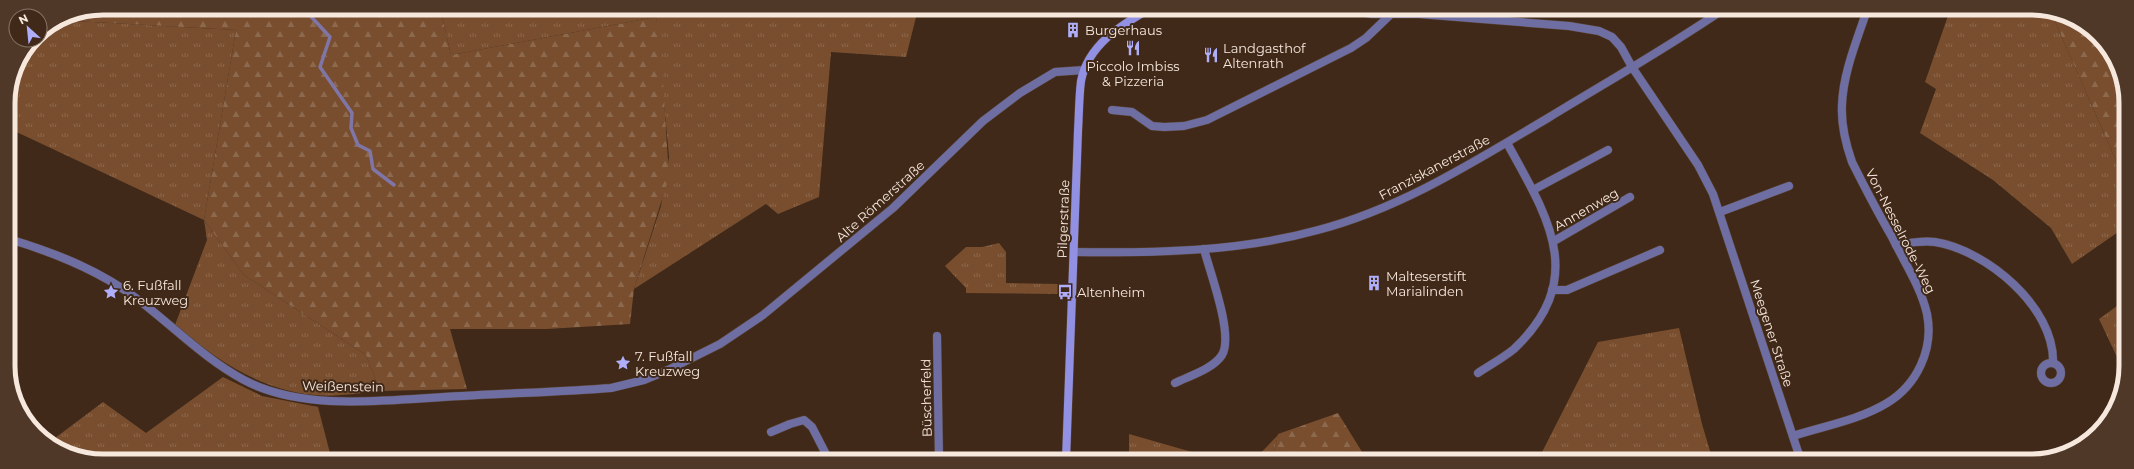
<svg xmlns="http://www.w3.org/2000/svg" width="2134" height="469" viewBox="0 0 2134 469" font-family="Montserrat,sans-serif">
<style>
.grass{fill:url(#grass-tufts)}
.forest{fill:url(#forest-firs)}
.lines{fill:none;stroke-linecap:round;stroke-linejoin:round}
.stream{stroke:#7f76a7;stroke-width:3.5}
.minor-casing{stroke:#5a4434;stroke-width:9}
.secondary-casing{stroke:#5a4434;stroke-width:9}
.minor{stroke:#6e6ea2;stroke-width:8}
.secondary{stroke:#9290e3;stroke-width:8}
.labels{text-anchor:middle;stroke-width:4;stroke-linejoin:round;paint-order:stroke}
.poi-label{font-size:13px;fill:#f7e8de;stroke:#402918;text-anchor:start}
.street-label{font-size:13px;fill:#f7e8de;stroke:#402918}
.rim{fill:none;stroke:#f7e8de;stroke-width:5}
</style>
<defs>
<pattern id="grass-tufts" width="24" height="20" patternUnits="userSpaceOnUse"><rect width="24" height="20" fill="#784e2f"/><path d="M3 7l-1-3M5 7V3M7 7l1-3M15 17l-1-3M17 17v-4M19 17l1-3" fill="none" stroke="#8c684d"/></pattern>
<pattern id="forest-firs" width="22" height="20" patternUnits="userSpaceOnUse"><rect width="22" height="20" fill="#784e2f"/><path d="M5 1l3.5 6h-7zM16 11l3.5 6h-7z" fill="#8c684d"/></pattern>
</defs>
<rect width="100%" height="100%" fill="#402918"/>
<g class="grass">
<path d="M440 8 918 9 906 57 831 52 819 197 778 214 766 204 634 289 661 206 669 157 656 17 451 55Z"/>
<path d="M1950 10H2050L2124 179V228L2072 264 2051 228 1993 180 1920 133 1936 89 1925 82Z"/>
<path d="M73 14 74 21 236 30 204 220 244 275 366 355 380 391C359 393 336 397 315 395 260 390 216 360 175 325L207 240 204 220 8 128V97L15 66 33 40H40V33L67 15Z"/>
<path d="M999 243 1006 252V283L1058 284 1059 294 966 293V288L945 266 966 247H982Z"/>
<path d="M2124 301V372L2099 319Z"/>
<path d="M1679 328 1702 424 1713 461 1538 460 1598 342Z"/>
<path d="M223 377 262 396 318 407 331 457 324 459H85L51 441 103 402 146 433Z"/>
<path d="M1129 434 1220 460H1129Z"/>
<path d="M1278 435 1272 460H1254Z"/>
<path d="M2086 442 2067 454 2035 461Z"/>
</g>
<g class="forest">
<path d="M103 8H440L451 55 656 17 661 49 669 177 634 289 630 324 547 329H450L467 389 380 391 366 355 244 275 204 220 236 30 74 21 73 14Z"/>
<path d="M2050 10 2098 36 2124 84V179Z"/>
<path d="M1338 413 1367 460H1272L1278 434Z"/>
</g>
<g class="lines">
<path class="stream" d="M303 8 330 37 320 67 352 113 351 128 358 145 370 151 373 169 394 185"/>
<g class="minor-casing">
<g id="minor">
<path d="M1344 9 1372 14H1419L1569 26 1599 31 1612 37 1621 47 1632 67 1698 165 1713 194 1801 461"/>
<path d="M1112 110 1132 112 1152 126 1164 127 1184 126 1207 120 1351 48 1366 38 1391 14"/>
<path d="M1533 190 1608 150"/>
<path d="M1720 212 1789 186"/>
<path d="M9 239C56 253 101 271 140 301 175 328 205 359 244 380 305 413 394 399 462 396 512 393 562 392 611 388L644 380 668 370 720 344 763 315 893 208 983 121 1020 93 1055 72 1084 70"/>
<path d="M1554 241 1630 197"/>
<path d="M1896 245C1909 243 1922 240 1935 242 1986 250 2055 307 2053 363"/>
<path d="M1074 252C1155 253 1239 252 1318 230 1402 208 1475 161 1548 118 1607 82 1667 48 1724 9"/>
<path d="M1552 290H1567L1660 250"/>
<path d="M937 336 939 460"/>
<circle cx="2051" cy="373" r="10"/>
<path d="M1478 373C1490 365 1503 358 1514 349 1589 278 1547 216 1507 143"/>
<path d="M1175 383C1189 376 1213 369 1222 355 1234 335 1210 273 1204 249"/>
<path d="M771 432 790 424 804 420 812 427 829 460"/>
<path d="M1793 436C1824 426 1859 420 1887 403 1917 385 1934 349 1927 314 1921 287 1904 262 1892 237 1878 213 1865 188 1852 162 1846 145 1841 124 1842 105 1843 73 1857 40 1867 10"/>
</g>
</g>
<g class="secondary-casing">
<path id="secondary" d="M1066 460 1078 131C1079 114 1079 97 1081 81 1088 45 1120 26 1149 9"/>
</g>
<use href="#minor" class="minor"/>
<use href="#secondary" class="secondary"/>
</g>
<defs>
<g id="building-bare" transform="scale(1.2)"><path d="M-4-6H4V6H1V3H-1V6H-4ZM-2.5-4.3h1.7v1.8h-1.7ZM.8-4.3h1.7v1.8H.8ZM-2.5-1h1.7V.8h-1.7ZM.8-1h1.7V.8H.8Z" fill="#afaefa" stroke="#402918" stroke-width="2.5" paint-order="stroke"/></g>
<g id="restaurant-bare" transform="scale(1.2)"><path d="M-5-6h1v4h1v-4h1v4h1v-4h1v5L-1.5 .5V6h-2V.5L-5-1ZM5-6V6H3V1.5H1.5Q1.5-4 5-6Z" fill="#afaefa" stroke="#402918" stroke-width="2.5" paint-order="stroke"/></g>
<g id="sight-bare" transform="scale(1.2)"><path d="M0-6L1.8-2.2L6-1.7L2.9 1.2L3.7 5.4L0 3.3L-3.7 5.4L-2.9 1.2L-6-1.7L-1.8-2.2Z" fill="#afaefa" stroke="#402918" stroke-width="2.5" paint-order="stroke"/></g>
<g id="bus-bare" transform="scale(1.2)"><path d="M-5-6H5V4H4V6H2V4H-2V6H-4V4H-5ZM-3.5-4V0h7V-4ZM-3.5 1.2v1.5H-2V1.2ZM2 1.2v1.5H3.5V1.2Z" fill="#afaefa" stroke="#402918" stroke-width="2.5" paint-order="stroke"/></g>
</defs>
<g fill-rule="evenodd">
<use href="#building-bare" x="1073" y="30"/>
<use href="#restaurant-bare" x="1133" y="48"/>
<use href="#restaurant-bare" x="1211" y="55"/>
<use href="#building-bare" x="1374" y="283"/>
<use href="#sight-bare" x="111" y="292"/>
<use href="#bus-bare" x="1065" y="292"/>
<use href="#sight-bare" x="623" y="363"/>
</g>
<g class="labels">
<g class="poi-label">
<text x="1085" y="35">Burgerhaus</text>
<text x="1223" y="53">Landgasthof<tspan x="1223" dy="15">Altenrath</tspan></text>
<text x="1133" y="71" text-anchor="middle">Piccolo Imbiss<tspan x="1133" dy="15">&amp; Pizzeria</tspan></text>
<text x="1386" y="281">Malteserstift<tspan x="1386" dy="15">Marialinden</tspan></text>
<text x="123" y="290">6. Fußfall<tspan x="123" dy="15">Kreuzweg</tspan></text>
<text x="1077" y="297">Altenheim</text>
<text x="635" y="361">7. Fußfall<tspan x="635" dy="15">Kreuzweg</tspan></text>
</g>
<g class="street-label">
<text transform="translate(1434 167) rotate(-28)" y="5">Franziskanerstraße</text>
<text transform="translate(880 201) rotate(-42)" y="5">Alte Römerstraße</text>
<text transform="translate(1586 209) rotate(-30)" y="5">Annenweg</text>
<text transform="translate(1063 219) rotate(-88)" y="5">Pilgerstraße</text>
<text transform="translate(1901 231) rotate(63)" y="5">Von-Nesselrode-Weg</text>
<text transform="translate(1772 333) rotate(72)" y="5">Meegener Straße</text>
<text transform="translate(343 386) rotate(1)" y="5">Weißenstein</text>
<text transform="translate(926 398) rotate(-91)" y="5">Büscherfeld</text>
</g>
</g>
<path d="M0 0H2134V469H0ZM103 15H2031A88 88 0 0 1 2119 103V366A88 88 0 0 1 2031 454H103A88 88 0 0 1 15 366V103A88 88 0 0 1 103 15Z" fill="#4f3828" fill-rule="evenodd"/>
<path class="rim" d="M103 15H2031A88 88 0 0 1 2119 103V366A88 88 0 0 1 2031 454H103A88 88 0 0 1 15 366V103A88 88 0 0 1 103 15Z"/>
<g transform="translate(28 28) rotate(333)"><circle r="19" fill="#402918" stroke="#897567"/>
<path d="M0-3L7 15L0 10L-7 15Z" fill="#afaefa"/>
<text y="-6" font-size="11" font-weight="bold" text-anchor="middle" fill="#f7e8de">N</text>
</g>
</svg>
